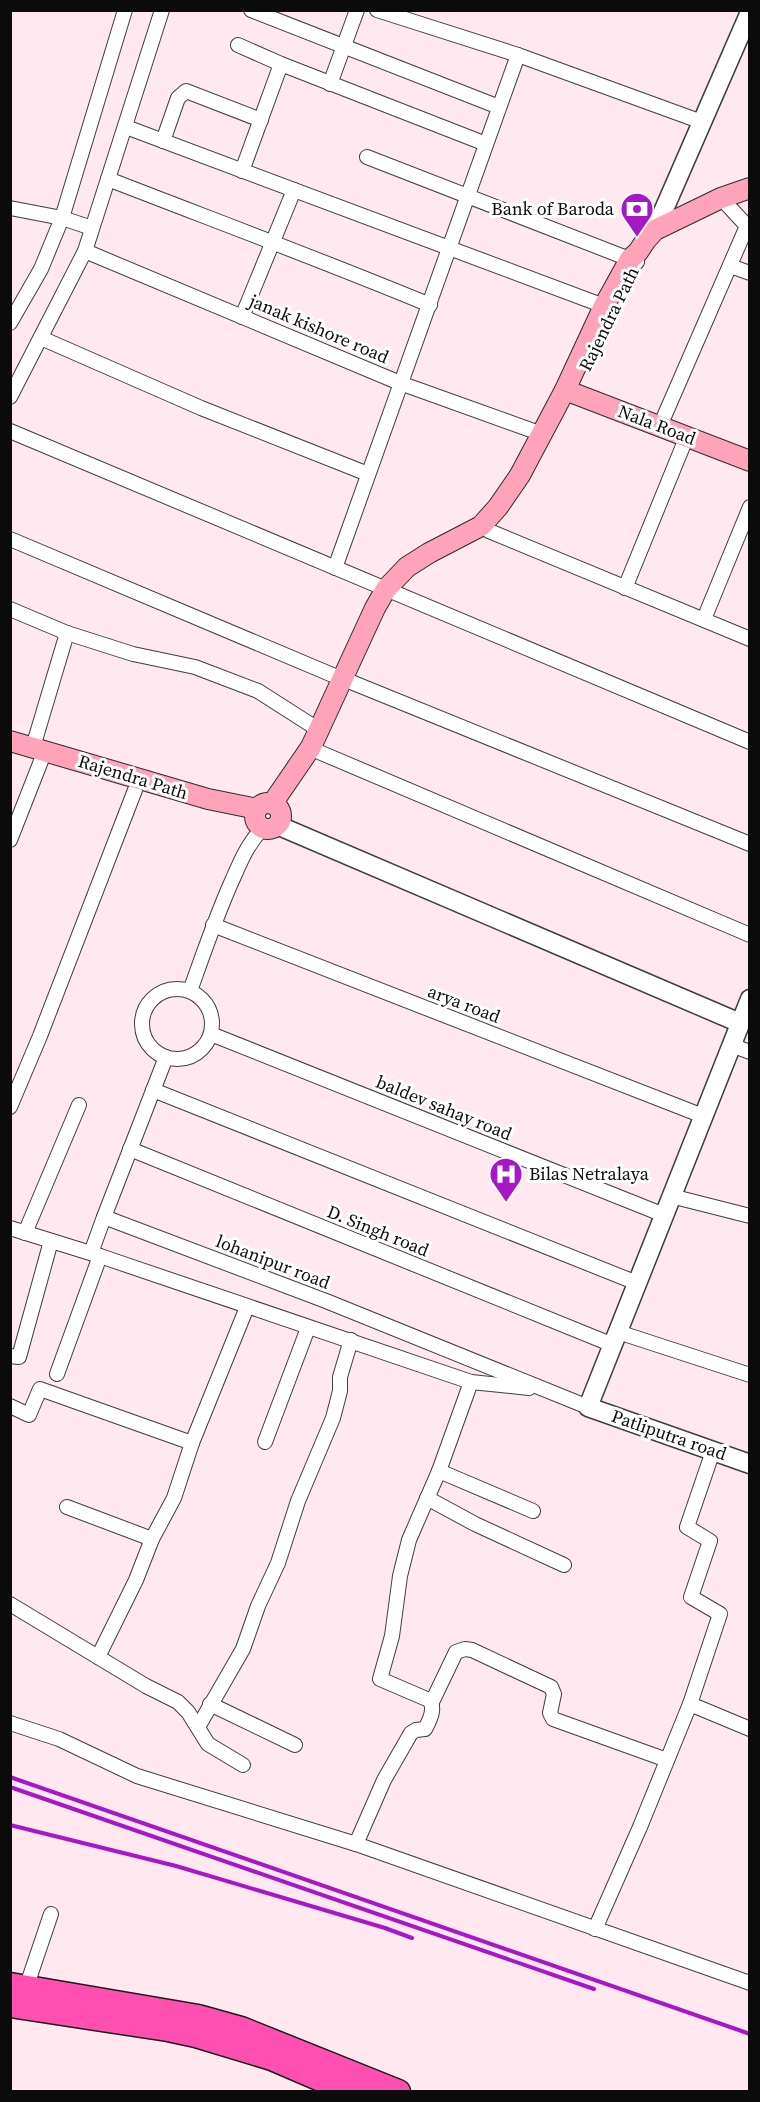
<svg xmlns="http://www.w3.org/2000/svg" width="760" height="2102" viewBox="0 0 760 2102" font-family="'Source Serif 4',serif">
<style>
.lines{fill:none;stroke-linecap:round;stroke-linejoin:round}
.minor-casing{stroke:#3e3e3e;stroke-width:16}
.tertiary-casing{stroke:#3e3e3e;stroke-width:21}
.secondary-casing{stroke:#2d2d2d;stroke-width:22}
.trunk-casing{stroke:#1c1c1c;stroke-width:27}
.minor{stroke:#fff;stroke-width:14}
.tertiary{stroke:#fff;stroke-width:18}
.secondary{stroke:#ffa3bb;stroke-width:20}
.trunk{stroke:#ff4fb0;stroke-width:24}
.rail{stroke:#a517c7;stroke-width:4}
.labels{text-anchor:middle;stroke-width:6;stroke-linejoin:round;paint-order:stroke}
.poi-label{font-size:18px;fill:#0b0b0b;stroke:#fff;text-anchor:end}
.street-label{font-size:18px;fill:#0b0b0b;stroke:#fff}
</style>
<rect width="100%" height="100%" fill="#ffe8f0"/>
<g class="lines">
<g class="minor-casing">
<g id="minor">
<path d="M251 10 499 107"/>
<path d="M377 10 518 55"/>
<path d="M238 45 281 64 486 144"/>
<path d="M330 84 357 10"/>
<path d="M126 127 604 306"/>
<path d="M163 141 178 98 186 91 261 120"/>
<path d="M367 157 637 262"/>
<path d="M242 171 281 64"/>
<path d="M108 179C216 221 324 261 430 305"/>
<path d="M10 208 62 218 92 228"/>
<path d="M85 251 400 383 542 434"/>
<path d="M730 266 750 273"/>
<path d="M242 317 294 190"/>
<path d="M10 323 41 269 62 218 125 10"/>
<path d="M41 338 201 408 368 474"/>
<path d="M10 397 85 251 162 10"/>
<path d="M660 426 747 226 721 198"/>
<path d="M10 431 750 742"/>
<path d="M489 531 750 639"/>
<path d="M10 539 342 679"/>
<path d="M335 568 518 55 702 122"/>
<path d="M625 588 687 436"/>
<path d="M10 609 67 633 133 654 195 667 258 691 319 730"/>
<path d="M704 619 750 507"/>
<path d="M351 682 750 844"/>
<path d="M33 747 67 633"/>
<path d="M319 752 750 935"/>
<path d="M10 840 41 761"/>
<path d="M213 925 703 1116"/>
<circle cx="177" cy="1024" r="35"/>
<path d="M190 991C203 955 215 919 231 883 240 863 247 844 263 828"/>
<path d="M211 1034 664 1215"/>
<path d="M731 1045 750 1052"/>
<path d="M166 1057 104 1217 326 1301 588 1407"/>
<path d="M153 1090 637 1283"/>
<path d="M10 1107 40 1036 135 790"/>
<path d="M130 1149 613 1345"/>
<path d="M671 1196 750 1216"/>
<path d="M10 1228 100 1256 471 1382 529 1388"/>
<path d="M25 1233 79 1105"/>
<path d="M91 1253 104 1217"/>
<path d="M618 1332 750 1375"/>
<path d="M10 1356 19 1357 51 1241"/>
<path d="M57 1374 100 1256"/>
<path d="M10 1406 29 1415 40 1389 192 1443 247 1307"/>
<path d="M265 1442 308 1328"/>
<path d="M439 1471 533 1511"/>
<path d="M427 1498 475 1524 564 1565"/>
<path d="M67 1507 152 1539"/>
<path d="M10 1604 146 1686 178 1702 188 1712 208 1744 243 1765"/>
<path d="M98 1657 136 1580 152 1539 174 1498 192 1443"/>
<path d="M432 1702 456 1652 465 1649 472 1650 551 1687 554 1694 550 1713 553 1719 667 1760"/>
<path d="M210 1704 295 1745"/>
<path d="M690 1704 720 1614 691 1597 710 1541 687 1527 713 1451"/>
<path d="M10 1723 59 1739 137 1776 356 1844 750 1983"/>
<path d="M198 1727 243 1649 258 1606 278 1563 298 1501 333 1418 340 1391V1377L351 1340"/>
<path d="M356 1844 384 1780 411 1733 416 1730 425 1729C430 1720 436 1708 429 1700L380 1679 392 1636 400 1576 409 1540 439 1471 471 1382"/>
<path d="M595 1929 640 1827 690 1704 750 1729"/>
<path d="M26 1988 51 1914"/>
</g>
</g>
<g class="tertiary-casing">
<g id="tertiary">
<path d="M655 230 750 12"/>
<path d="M277 825 740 1023"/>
<path d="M750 999 588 1407 750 1464"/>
</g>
</g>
<g class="secondary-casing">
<g id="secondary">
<path d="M565 390 750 461"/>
<path d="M10 741 208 799 257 809"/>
<circle cx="268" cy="816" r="13"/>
<path d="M272 804 311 747 375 608 386 589 407 567 429 553 481 526 498 507 520 475 565 390 604 306 630 259 638 252 646 240 655 230 721 198 750 188"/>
</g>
</g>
<g class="trunk-casing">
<g id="trunk">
<path d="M10 1985 198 2017 241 2029 398 2092"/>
<path d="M10 2005 168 2029 196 2035 272 2058 351 2092"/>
</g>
</g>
<use href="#minor" class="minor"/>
<use href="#tertiary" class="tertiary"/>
<use href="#secondary" class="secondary"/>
<use href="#trunk" class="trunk"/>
<g class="rail">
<path d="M10 1777 750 2034"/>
<path d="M10 1787 594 1989"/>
<path d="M10 1825 176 1866 385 1928 412 1938"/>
</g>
</g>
<defs>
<g id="bank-pin" transform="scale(1.725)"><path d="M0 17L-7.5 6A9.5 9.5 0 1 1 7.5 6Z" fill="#a517c7" stroke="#fff"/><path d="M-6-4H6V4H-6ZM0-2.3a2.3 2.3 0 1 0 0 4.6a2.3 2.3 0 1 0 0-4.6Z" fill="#fff"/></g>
<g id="hospital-pin" transform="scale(1.725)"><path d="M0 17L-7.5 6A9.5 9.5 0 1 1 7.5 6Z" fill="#a517c7" stroke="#fff"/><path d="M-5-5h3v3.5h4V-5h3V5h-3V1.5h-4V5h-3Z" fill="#fff"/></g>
</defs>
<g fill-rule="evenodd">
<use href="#bank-pin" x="637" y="209"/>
<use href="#hospital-pin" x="506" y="1174"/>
</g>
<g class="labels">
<g class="poi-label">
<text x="614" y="215">Bank of Baroda</text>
<text x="529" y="1180" text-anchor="start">Bilas Netralaya</text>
</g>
<g class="street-label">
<text transform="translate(609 319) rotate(-64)" y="6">Rajendra Path</text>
<text transform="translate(319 329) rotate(23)" y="6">janak kishore road</text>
<text transform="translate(657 425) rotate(21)" y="6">Nala Road</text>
<text transform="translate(133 777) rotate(17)" y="6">Rajendra Path</text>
<text transform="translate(464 1004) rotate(21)" y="6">arya road</text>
<text transform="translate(444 1108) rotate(22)" y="6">baldev sahay road</text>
<text transform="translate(378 1231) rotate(22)" y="6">D. Singh road</text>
<text transform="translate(273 1262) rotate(21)" y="6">lohanipur road</text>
<text transform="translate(669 1435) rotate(19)" y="6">Patliputra road</text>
</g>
</g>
<rect width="760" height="2102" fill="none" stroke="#0b0b0b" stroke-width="24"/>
</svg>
